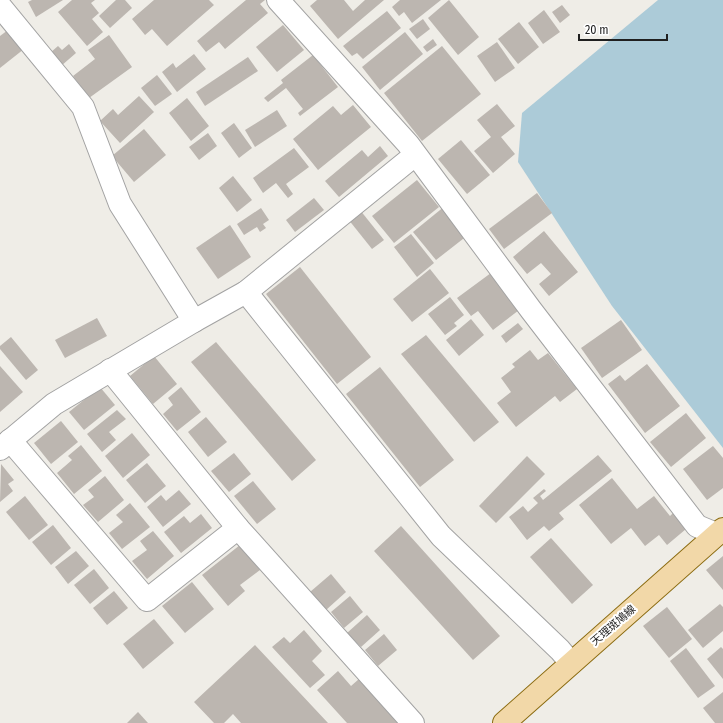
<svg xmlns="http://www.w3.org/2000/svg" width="723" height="723" viewBox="0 0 723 723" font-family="'Fira Sans Condensed','Noto Sans JP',sans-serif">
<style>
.water{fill:#accbd8}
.building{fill:#bcb6b0}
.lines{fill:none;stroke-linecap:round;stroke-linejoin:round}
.minor-casing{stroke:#a3a3a3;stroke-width:24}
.major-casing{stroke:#8b6b10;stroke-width:24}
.minor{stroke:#fff;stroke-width:22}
.major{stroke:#f2d8a8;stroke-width:22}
.labels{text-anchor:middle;stroke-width:4;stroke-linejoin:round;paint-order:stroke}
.street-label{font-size:11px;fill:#1f1f1f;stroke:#fff}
</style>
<rect width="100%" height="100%" fill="#efede7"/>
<path class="water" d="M658 0H723V448L612 306 518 162 522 113Z"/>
<g class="building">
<path d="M32 0H63L36 17 28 2Z"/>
<path d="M72 0H95L91 3 99 13 92 19 103 32 87 46 58 12Z"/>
<path d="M116 0H125L132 8 110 28 99 16Z"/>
<path d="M154 0H209L214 5 167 46 152 29 145 35 132 19Z"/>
<path d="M246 0H265L260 4 268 13 225 49 219 42 206 52 197 41Z"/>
<path d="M317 0H344L353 11 365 0H384L338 39 310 6Z"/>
<path d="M400 0H441L412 23 404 12 399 16 392 7Z"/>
<path d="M449 0 479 37 458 55 428 18Z"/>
<path d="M562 5 570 15 560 23 552 12Z"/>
<path d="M544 10 560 32 543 44 528 23Z"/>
<path d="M387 11 401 28 363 59 357 53 352 56 343 46Z"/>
<path d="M423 19 430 29 417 39 409 29Z"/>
<path d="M519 22 539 47 518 64 498 39Z"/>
<path d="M283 25 304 50 277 72 256 47Z"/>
<path d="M8 30 24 49 0 68V36Z"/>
<path d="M405 32 423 54 380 90 362 67Z"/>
<path d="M109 35 132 67 89 98 73 76 95 59 88 50Z"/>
<path d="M433 39 437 45 427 52 423 47Z"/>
<path d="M497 42 515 68 495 82 477 56Z"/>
<path d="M69 44 76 53 61 66 50 53 58 46 62 50Z"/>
<path d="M442 46 481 94 422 141 384 93Z"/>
<path d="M194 54 206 69 177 92 162 72 173 63 176 68Z"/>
<path d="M313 55 338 87 300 116 298 113 303 109 286 88 268 102 264 98 283 83 281 80Z"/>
<path d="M248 57 258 71 205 106 196 92Z"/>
<path d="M157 75 172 94 155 106 141 88Z"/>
<path d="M139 96 154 112 120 143 100 121 113 109 118 115Z"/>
<path d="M187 98 209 126 191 141 169 113Z"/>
<path d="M497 104 515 126 501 137 515 154 493 173 474 151 491 137 477 120Z"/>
<path d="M353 105 371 127 318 170 293 139 333 106 341 115Z"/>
<path d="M277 110 287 126 255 147 245 130Z"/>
<path d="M234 123 252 148 239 158 221 133Z"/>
<path d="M144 129 166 155 134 182 112 156Z"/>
<path d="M208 133 217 146 199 160 189 147Z"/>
<path d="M461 140 490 175 467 194 438 159Z"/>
<path d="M380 146 388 156 339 197 325 181 362 150 368 157Z"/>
<path d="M294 148 309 167 286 184 293 194 288 198 276 183 263 193 253 178Z"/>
<path d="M233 176 252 200 237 212 219 188Z"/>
<path d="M417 180 439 207 394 243 372 216Z"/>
<path d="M537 193 552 213 504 249 489 229Z"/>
<path d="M314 198 324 210 295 232 286 220Z"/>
<path d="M445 206 468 235 436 260 413 232Z"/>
<path d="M261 208 269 220 263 224 266 228 260 232 257 227 244 235 237 224Z"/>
<path d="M360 210 384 240 372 249 348 219Z"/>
<path d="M230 225 251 257 218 279 196 248Z"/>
<path d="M544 231 578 272 549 296 539 284 551 274 541 263 527 274 513 257Z"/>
<path d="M411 234 434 263 417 277 394 247Z"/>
<path d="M300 267 371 357 337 384 266 294Z"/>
<path d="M430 269 449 293 412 322 393 299Z"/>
<path d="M495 270 523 307 493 330 478 311 471 316 457 298Z"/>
<path d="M450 297 464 315 454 323 457 326 445 335 428 314Z"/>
<path d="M97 318 107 336 65 358 55 340Z"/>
<path d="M471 319 484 335 459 356 446 340Z"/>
<path d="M621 320 642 350 602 378 581 348Z"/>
<path d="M518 323 523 329 506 343 501 336Z"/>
<path d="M426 335 499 422 474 442 401 354Z"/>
<path d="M11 337 38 370 26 380 0 349V346Z"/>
<path d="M216 342 316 460 292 481 191 362Z"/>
<path d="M530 350 538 360 548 353 577 389 560 402 555 396 516 427 497 403 511 392 501 378 515 367 512 364Z"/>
<path d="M154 356 177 384 153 404 130 376Z"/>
<path d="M647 364 680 406 645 433 608 384 620 375 625 381Z"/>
<path d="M0 366 23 392 0 412Z"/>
<path d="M380 367 454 460 420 487 346 394Z"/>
<path d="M100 387 115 405 84 430 69 412Z"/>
<path d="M181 387 201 412 177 431 163 414 173 405 168 398Z"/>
<path d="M117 410 126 419 109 432 116 440 102 452 87 434Z"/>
<path d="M686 413 706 438 671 467 650 442Z"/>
<path d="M206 417 227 442 208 457 188 432Z"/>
<path d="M61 421 78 442 51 464 34 443Z"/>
<path d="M132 433 150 455 123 478 105 456Z"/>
<path d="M81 445 102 471 74 494 57 473 72 460 68 456Z"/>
<path d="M713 446 723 458V488L707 500 683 469Z"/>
<path d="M234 453 251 474 229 492 211 471Z"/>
<path d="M598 455 612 471 559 513 564 519 549 531 544 526 527 540 509 517 523 506 528 512 538 503 533 498 544 489 546 491 540 496 543 500Z"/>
<path d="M527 456 545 474 496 523 479 506Z"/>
<path d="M147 463 166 486 145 503 126 480Z"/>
<path d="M1 464 14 480 8 484 13 491 0 502Z"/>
<path d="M105 476 124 500 98 522 83 505 94 497 88 490Z"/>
<path d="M612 478 637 509 654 496 670 516 673 513 686 529 667 545 659 535 645 546 631 528 611 544 579 505Z"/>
<path d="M253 481 276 509 257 524 234 496Z"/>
<path d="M179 490 191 504 163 527 147 507 161 495 166 501Z"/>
<path d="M25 496 48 525 29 540 6 512Z"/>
<path d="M130 503 150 527 122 549 109 533 123 522 116 515Z"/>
<path d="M201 514 212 528 181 553 164 532 184 516 190 523Z"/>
<path d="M53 525 71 548 51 565 32 542Z"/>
<path d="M401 526 500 636 473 660 374 551Z"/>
<path d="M153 531 174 556 147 579 132 561 147 550 140 541Z"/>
<path d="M551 538 593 585 572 604 530 557Z"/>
<path d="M240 545 260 570 240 585 245 591 228 606 202 575Z"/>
<path d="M76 551 89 566 68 584 55 567Z"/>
<path d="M723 556V590L706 570Z"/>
<path d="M94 569 109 588 90 604 74 585Z"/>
<path d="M331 574 346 592 326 610 310 592Z"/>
<path d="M192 582 214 609 185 633 162 606Z"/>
<path d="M114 591 128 608 107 625 93 608Z"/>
<path d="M350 596 363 612 344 628 331 612Z"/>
<path d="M720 604 723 607V631L703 648 688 630Z"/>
<path d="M667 607 692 639 669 658 643 626Z"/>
<path d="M367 615 380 630 361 647 347 633Z"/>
<path d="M154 619 174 643 143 669 123 644Z"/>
<path d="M304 630 322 651 312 661 325 675 310 688 272 647 284 637 290 643Z"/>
<path d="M384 634 397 650 378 666 365 650Z"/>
<path d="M255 645 328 723H241L233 714 224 723H214L194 702Z"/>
<path d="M721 647 723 649V679L707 659Z"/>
<path d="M686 648 715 686 698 698 670 661Z"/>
<path d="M338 671 351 686 359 679 399 723H347L317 690Z"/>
<path d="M723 692V723H715L703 708Z"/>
<path d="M138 712 148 723H127Z"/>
</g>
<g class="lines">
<g class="minor-casing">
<g id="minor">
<path d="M278 0 408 144 531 310 697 526 716 534"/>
<path d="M0 6 83 107 120 204 194 321"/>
<path d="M246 292 441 536 560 650 571 663"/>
<path d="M110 370 238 528 413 723"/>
<path d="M10 440 147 600 238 528"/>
<path d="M0 449 54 404 194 321 246 292 415 155"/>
</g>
</g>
<g class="major-casing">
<path id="major" d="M504 723 723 529"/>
</g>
<use href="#minor" class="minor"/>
<use href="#major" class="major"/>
</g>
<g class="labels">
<g class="street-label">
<text transform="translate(613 625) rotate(-41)" y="4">天理斑鳩線</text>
</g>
</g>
<path d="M579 34v6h88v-6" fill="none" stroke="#1f1f1f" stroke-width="2"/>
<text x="585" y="34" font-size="12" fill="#1f1f1f" stroke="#ffffff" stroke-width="3" paint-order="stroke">20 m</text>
</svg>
